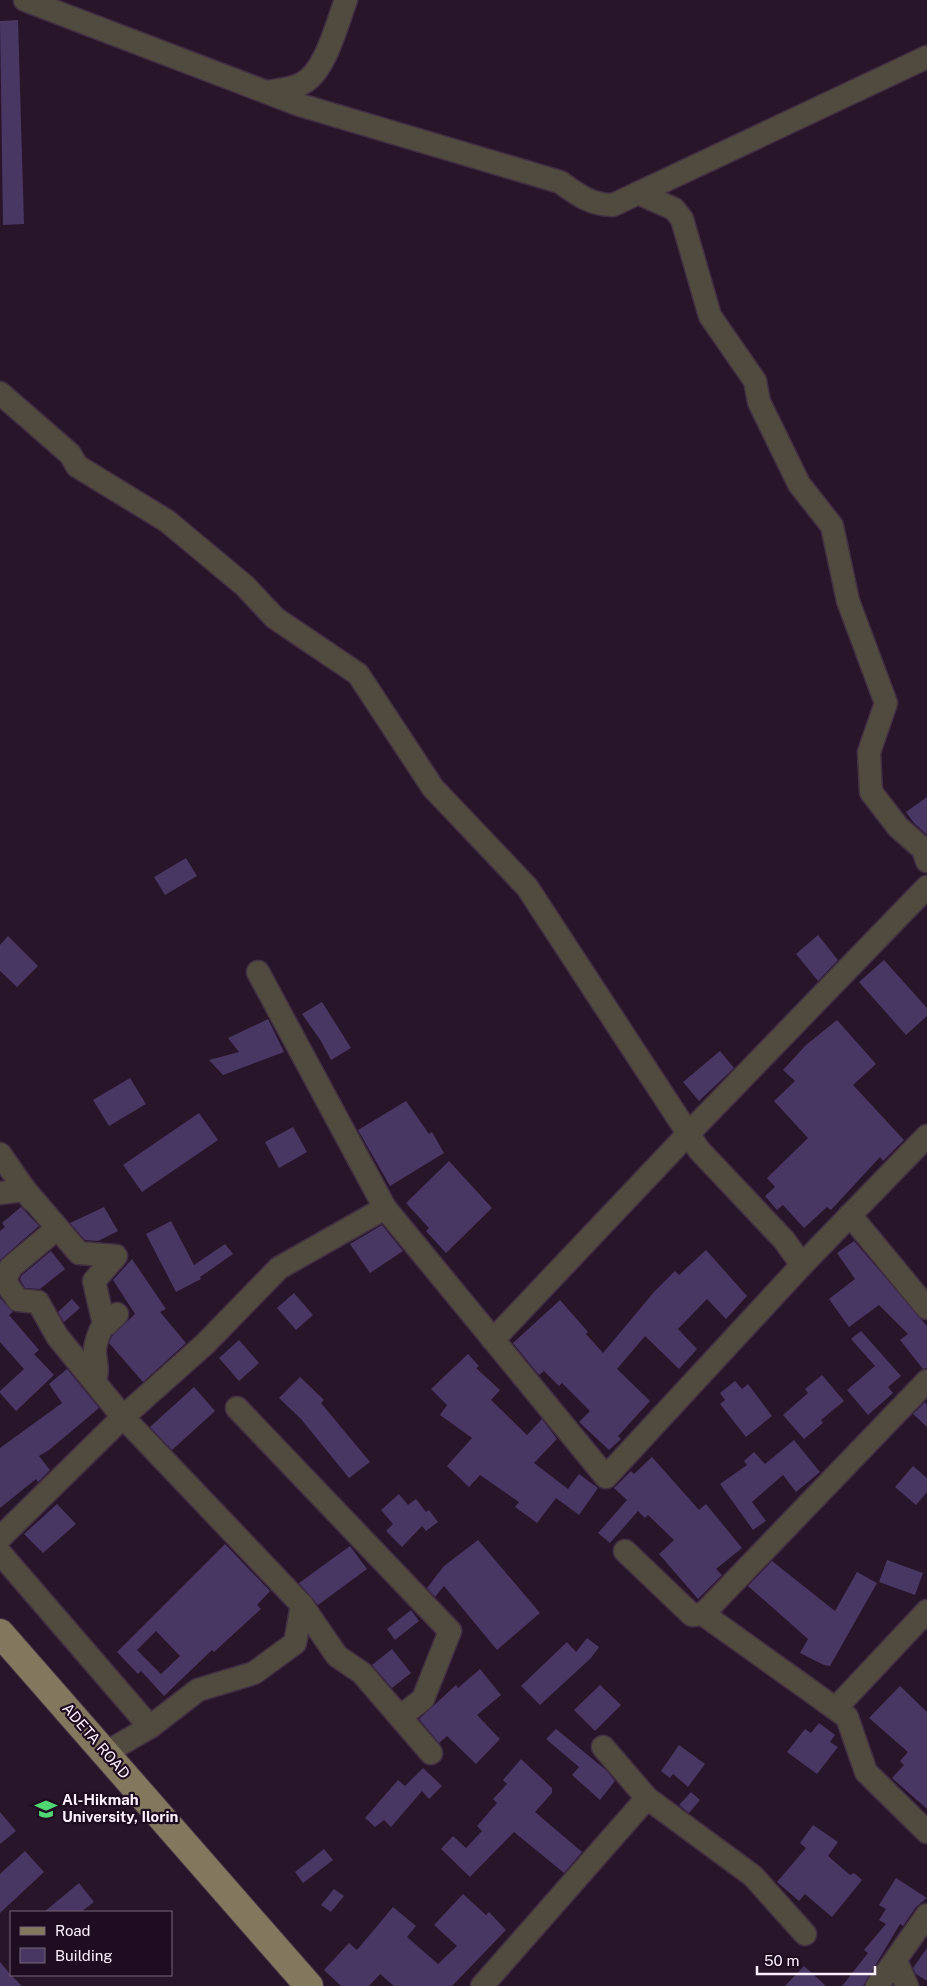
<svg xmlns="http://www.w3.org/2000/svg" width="927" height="1986" viewBox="0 0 927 1986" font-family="'Public Sans',sans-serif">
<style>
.building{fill:#483763;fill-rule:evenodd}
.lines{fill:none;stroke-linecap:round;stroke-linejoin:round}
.minor-casing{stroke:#422f43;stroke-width:25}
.major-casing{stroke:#422f43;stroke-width:30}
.minor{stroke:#504b3e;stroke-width:22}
.major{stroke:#81785e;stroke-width:28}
.labels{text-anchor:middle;stroke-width:4.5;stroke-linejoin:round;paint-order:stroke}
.street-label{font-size:15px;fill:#fdf0fe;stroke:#1e0c20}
.poi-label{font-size:15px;font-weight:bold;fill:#fdf0fe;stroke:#1e0c20;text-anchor:start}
</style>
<rect width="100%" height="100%" fill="#28152a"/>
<g class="building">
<path d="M18 20 24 224 3 225 0 21Z"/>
<path d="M927 797V835L914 823 906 812Z"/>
<path d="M186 858 197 876 165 895 154 877Z"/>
<path d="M818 935 838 960 818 981 796 954Z"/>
<path d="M8 936 38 966 17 987 0 971V945Z"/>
<path d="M884 960 927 1008V1016L906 1035 859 982Z"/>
<path d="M322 1002 351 1048 331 1060 321 1041 302 1014Z"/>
<path d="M268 1019 284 1052 223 1075 209 1060 239 1052 228 1038Z"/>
<path d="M837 1020 876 1064 853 1085 904 1140 883 1161 880 1157 831 1210 827 1207 804 1228 783 1205 777 1210 765 1196 775 1187 767 1178 808 1138 774 1101 795 1081 783 1070 806 1045Z"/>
<path d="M720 1051 734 1068 699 1101 683 1082Z"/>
<path d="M130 1078 146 1104 109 1126 93 1100Z"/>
<path d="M406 1101 429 1134 432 1132 444 1153 390 1186 358 1130Z"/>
<path d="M199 1113 218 1140 142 1192 123 1165Z"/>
<path d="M293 1127 307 1152 279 1168 265 1142Z"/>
<path d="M449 1161 492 1208 446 1253 426 1231 429 1228 406 1203Z"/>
<path d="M21 1207 39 1226 0 1260V1231L5 1227 2 1223Z"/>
<path d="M104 1207 118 1231 98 1241 85 1240 70 1223Z"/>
<path d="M171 1221 194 1265 225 1244 233 1254 200 1277 201 1279 176 1292 146 1234Z"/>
<path d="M382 1225 403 1251 370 1273 350 1244Z"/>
<path d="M854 1241 927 1326V1368L923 1369 900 1340 908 1334 879 1305 849 1327 829 1299 855 1279 837 1253Z"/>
<path d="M706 1250 747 1296 726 1319 707 1299 678 1329 697 1349 679 1369 645 1336 617 1369 650 1401 618 1436 621 1439 609 1450 579 1422 590 1411 562 1383 559 1386 544 1371 539 1375 513 1343 560 1300 588 1332 586 1334 603 1353 654 1292 675 1271 679 1275Z"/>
<path d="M51 1251 65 1269 40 1289 25 1288 20 1280 21 1276Z"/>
<path d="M132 1259 166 1309 160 1312 186 1343 143 1382 109 1343 112 1336 135 1314 113 1280Z"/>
<path d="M294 1293 313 1315 296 1330 277 1308Z"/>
<path d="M0 1298 13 1312 9 1315 39 1350 34 1354 54 1375 16 1411 0 1393V1391L24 1369 0 1342Z"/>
<path d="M72 1299 80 1308 64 1322 58 1312Z"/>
<path d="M861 1331 901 1376 888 1387 893 1393 868 1415 847 1390 875 1366 851 1339Z"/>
<path d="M239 1340 259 1363 239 1381 219 1358Z"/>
<path d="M468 1354 479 1366 476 1368 500 1390 491 1400 527 1435 542 1419 557 1439 534 1463 568 1489 579 1474 598 1488 579 1515 556 1498 537 1523 515 1507 519 1502 480 1475 469 1487 447 1466 472 1438 440 1415 447 1405 431 1389Z"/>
<path d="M67 1369 99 1408 49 1450 39 1456 50 1470 38 1482 36 1479 0 1508V1448L62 1403 49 1384Z"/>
<path d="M822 1375 844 1401 821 1420 823 1423 804 1439 783 1415 808 1393 805 1389Z"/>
<path d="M300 1377 324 1400 321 1403 370 1462 349 1478 301 1419 279 1398Z"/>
<path d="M735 1381 742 1389 748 1384 772 1416 746 1437 720 1404 725 1400 720 1393Z"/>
<path d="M194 1387 215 1411 172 1450 150 1427Z"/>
<path d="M925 1402 927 1405V1427L913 1414Z"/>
<path d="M794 1440 820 1472 796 1492 783 1475 752 1502 766 1521 753 1530 720 1484 747 1465 744 1461 754 1452 765 1464Z"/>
<path d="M652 1457 699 1510 706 1504 742 1548 716 1569 722 1575 698 1599 659 1554 674 1540 648 1515 645 1518 638 1511 610 1543 598 1533 627 1500 614 1488 631 1471 634 1474Z"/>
<path d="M913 1466 927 1478V1492L916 1505 895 1487Z"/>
<path d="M399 1494 408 1505 416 1499 426 1512 429 1510 438 1522 426 1531 422 1526 402 1547 386 1531 393 1524 381 1510Z"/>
<path d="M57 1504 76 1524 43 1553 24 1534Z"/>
<path d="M478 1540 540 1613 497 1650 444 1586 435 1597 427 1588 444 1566Z"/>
<path d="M225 1544 270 1591 257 1605 261 1609 214 1652 212 1650 164 1696 141 1671 138 1674 117 1652ZM156 1631 180 1656 161 1674 137 1650Z"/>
<path d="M350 1546 367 1569 318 1605 299 1583Z"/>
<path d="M887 1560 923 1573 915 1595 879 1582Z"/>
<path d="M772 1561 835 1611 857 1572 877 1583 830 1666 824 1665 800 1653 808 1639 748 1586Z"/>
<path d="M411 1610 419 1621 395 1640 387 1629Z"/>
<path d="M587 1638 599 1647 591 1658 540 1705 521 1686 567 1642 576 1652Z"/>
<path d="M392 1649 411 1673 392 1688 372 1665Z"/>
<path d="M480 1669 501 1695 477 1715 500 1739 476 1764 447 1736 439 1743 419 1719 456 1685 458 1688Z"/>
<path d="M600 1685 621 1705 595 1731 574 1710Z"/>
<path d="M900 1686 927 1712V1809L892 1778 904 1765 900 1761 908 1752 869 1718Z"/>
<path d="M819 1723 835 1735 830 1742 838 1747 817 1774 787 1752 805 1729 811 1733Z"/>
<path d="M556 1729 606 1770 615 1781 600 1800 572 1775 579 1767 546 1739Z"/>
<path d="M679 1745 705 1764 688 1787 673 1774 670 1778 661 1771Z"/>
<path d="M521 1759 552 1788V1793L535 1812 582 1852 564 1873 514 1832 470 1877 441 1849 453 1836 466 1848 482 1831 477 1826 497 1803 493 1799 507 1784 503 1780Z"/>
<path d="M423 1768 442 1786 429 1799 422 1791 391 1827 384 1820 375 1827 365 1818 398 1780 405 1786Z"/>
<path d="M691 1792 700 1800 689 1813 679 1805Z"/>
<path d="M0 1812 16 1831 0 1844Z"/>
<path d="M813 1825 838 1842 828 1856 850 1875 854 1873 862 1880 832 1917 805 1894 799 1901 777 1882 806 1848 800 1843Z"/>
<path d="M324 1849 333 1860 303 1883 295 1872Z"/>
<path d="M25 1851 44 1872 0 1913V1874Z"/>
<path d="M896 1878 927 1898 916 1907 903 1926 900 1924 863 1986H842L868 1953 864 1950 886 1924 879 1920 886 1909 879 1905Z"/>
<path d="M79 1883 94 1902 81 1912H44Z"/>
<path d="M334 1889 344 1896 331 1912 321 1905Z"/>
<path d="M463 1894 486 1915 489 1912 506 1930 452 1986H394L380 1974 369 1986H341L324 1970 349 1943 357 1950 393 1907 416 1926 407 1937 438 1964 457 1946 434 1925Z"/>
<path d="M927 1948V1981L916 1974 913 1968Z"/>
<path d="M0 1962 11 1975 22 1986H0Z"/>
<path d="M804 1966 826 1986H785Z"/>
</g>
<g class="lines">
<g class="minor-casing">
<g id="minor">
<path d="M25 0 300 105 560 182C578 195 591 205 613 205L927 57"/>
<path d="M267 92C278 90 291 89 301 84 325 74 337 23 346 0"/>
<path d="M638 193 674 209 682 219 710 316 755 381 759 402 799 484 832 526 848 601 886 703 869 752 871 792 898 827 923 849 927 861"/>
<path d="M0 393 70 454 77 466 167 521 245 586 275 618 358 674 433 788 527 887 699 1150 784 1240 802 1265 927 1136"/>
<path d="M258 972 385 1208 606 1477 802 1265"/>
<path d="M0 1154 32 1200"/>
<path d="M0 1193 25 1190 79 1253 116 1256 94 1281 102 1316 107 1324"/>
<path d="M850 1215 927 1308"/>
<path d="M54 1231 10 1268 5 1282 18 1300 38 1302 57 1336 123 1417 302 1605"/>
<path d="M493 1340 688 1134 927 887"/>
<path d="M94 1381C100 1370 94 1360 95 1349 96 1340 99 1333 103 1325L107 1324 117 1314"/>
<path d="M927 1381 703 1614 847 1717 866 1772 927 1832"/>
<path d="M237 1408 450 1631 423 1699 400 1717"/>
<path d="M0 1538 123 1417 205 1344 279 1268 385 1208"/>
<path d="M625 1551 692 1615 703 1614"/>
<path d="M0 1553 150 1727"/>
<path d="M836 1708 927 1611"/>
<path d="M603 1747 647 1798 753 1876 805 1934"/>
<path d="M107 1752 150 1727 198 1690 254 1673 295 1643 302 1605 337 1656 362 1673 431 1753"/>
<path d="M896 1961 907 1986"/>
<path d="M482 1986 647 1798"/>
<path d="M877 1986 927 1915"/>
</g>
</g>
<g class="major-casing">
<path id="major" d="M0 1633 309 1986"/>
</g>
<use href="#minor" class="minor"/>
<use href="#major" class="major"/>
</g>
<defs>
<g id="university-bare" transform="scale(1.725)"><path d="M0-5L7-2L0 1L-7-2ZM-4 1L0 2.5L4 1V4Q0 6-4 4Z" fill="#51d674" stroke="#1e0c20" stroke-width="2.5" paint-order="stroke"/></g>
</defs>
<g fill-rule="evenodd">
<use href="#university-bare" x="46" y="1809"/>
</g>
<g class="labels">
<g class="street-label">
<text transform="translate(96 1741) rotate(49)" y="5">ADETA ROAD</text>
</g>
<g class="poi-label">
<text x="62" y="1805">Al-Hikmah<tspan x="62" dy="17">University, Ilorin</tspan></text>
</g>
</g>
<rect x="10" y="1911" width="162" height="65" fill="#1e0c20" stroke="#776779"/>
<rect x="20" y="1927" width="25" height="8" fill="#81785e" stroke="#776779"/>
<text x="55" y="1936" font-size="15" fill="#fdf0fe">Road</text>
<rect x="20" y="1948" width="25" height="15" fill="#483763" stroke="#776779"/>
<text x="55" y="1961" font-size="15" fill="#fdf0fe">Building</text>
<path d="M757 1966v8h118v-8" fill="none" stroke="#fdf0fe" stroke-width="2.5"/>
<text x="764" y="1966" font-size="15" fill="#fdf0fe" stroke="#1e0c20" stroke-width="4" paint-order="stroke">50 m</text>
</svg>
